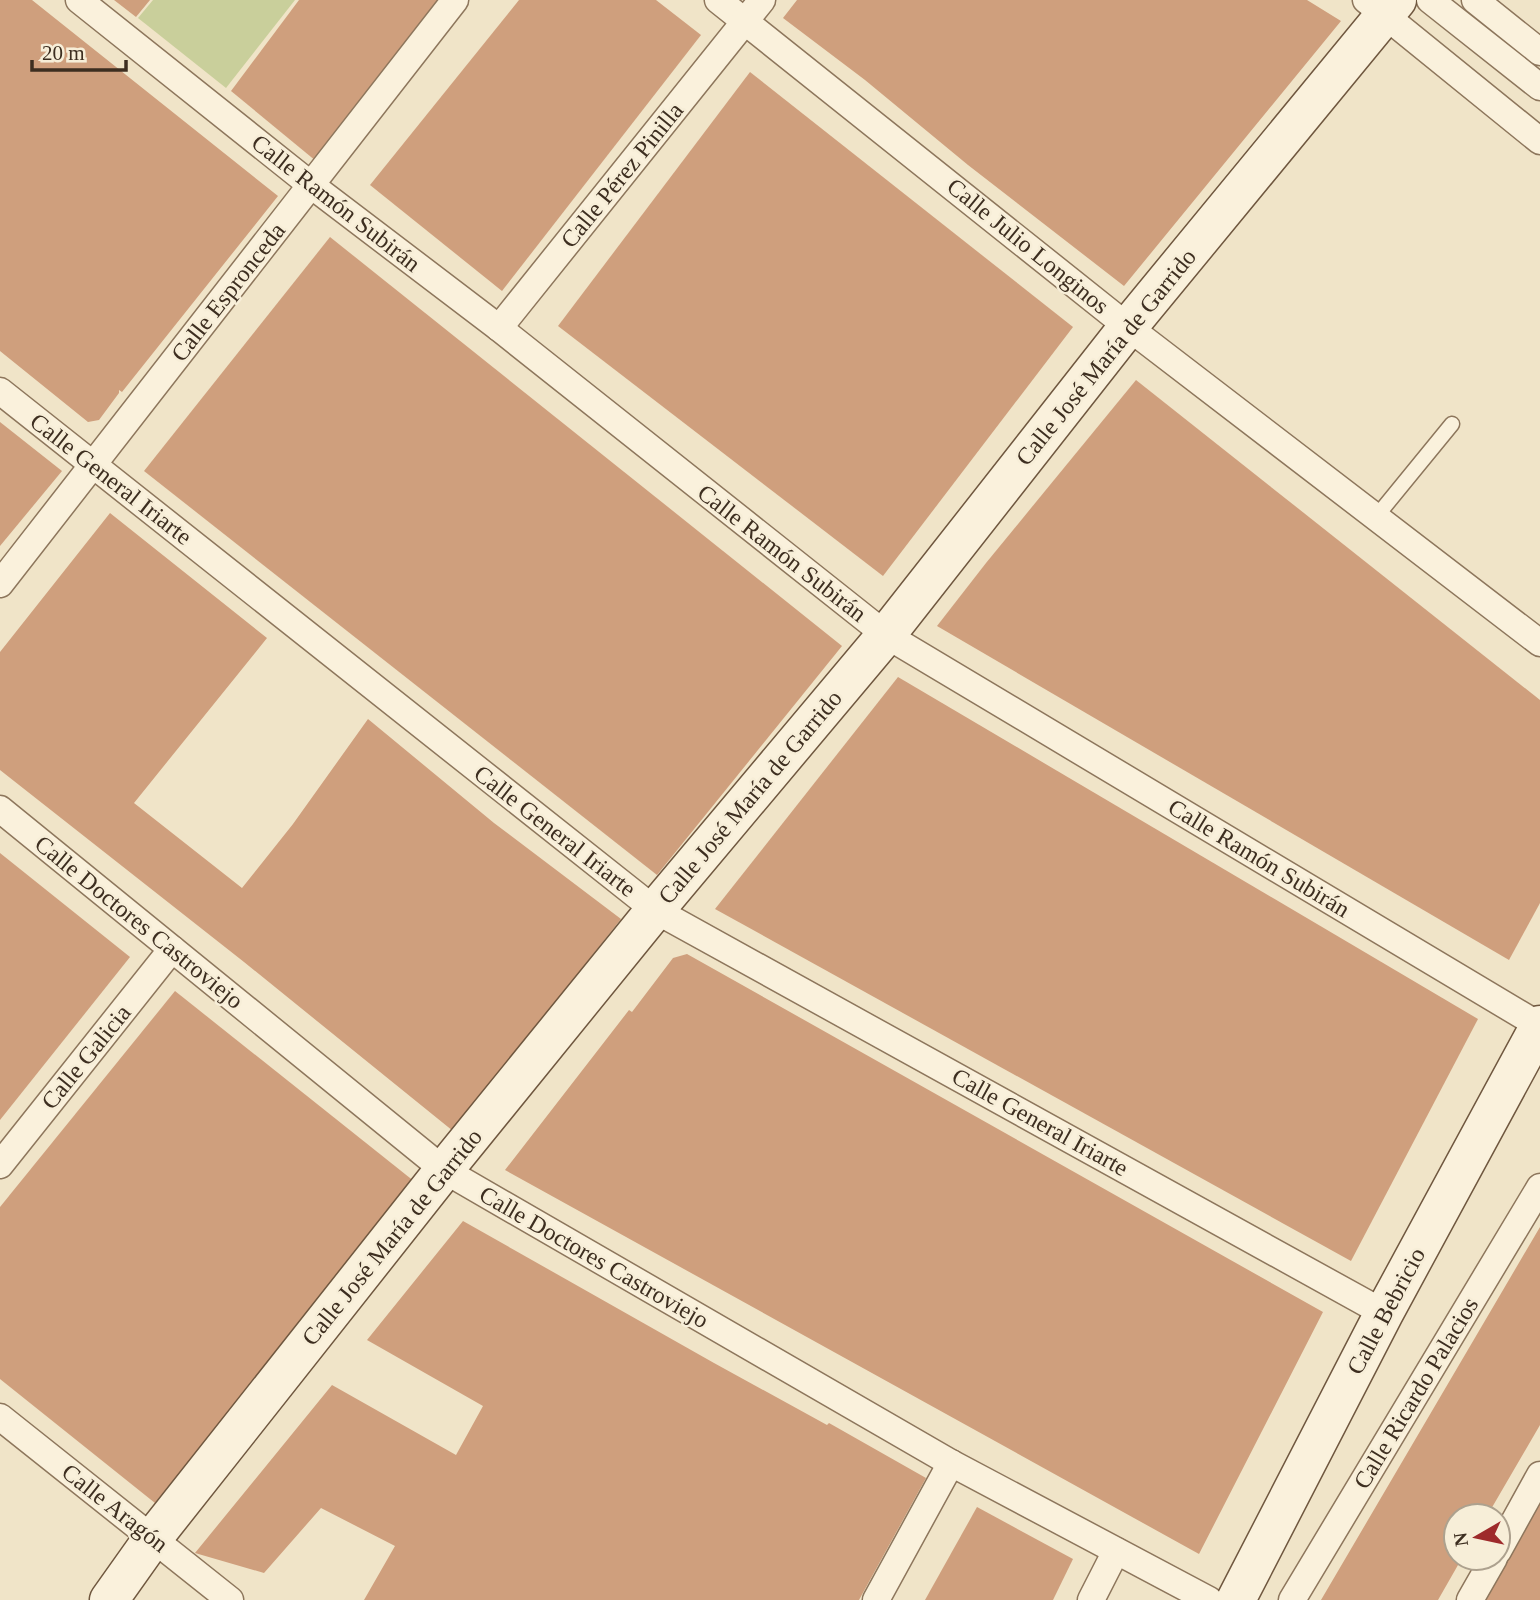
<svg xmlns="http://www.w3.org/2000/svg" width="1540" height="1600" viewBox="0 0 1540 1600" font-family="'Times New Roman',serif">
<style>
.green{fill:#c9cf9b}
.building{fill:#cf9f7d}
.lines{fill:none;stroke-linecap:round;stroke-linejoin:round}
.lane-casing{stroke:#8d765c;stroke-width:17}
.street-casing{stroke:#8d765c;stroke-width:29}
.secondary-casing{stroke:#6f573f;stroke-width:41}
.lane{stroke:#faf1dc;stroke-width:14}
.street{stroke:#faf1dc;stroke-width:26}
.secondary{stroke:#faf1dc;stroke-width:38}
.labels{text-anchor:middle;stroke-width:5;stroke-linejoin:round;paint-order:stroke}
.street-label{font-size:24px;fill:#3d2e20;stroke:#f7eed8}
</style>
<rect width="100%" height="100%" fill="#f0e4c8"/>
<path class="green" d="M153 0H295L226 88 138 18Z"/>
<g class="building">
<path d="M0 0H32L278 196 122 392 119 390V393L99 420 88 422 0 351Z"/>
<path d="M114 0H150L136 17Z"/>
<path d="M299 0H448L322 166 231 91Z"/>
<path d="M519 0H656L701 35 502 291 370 185Z"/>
<path d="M797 0H1307L1341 21 1124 286 968 165 865 80 783 18Z"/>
<path d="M750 72 1073 327 883 576 558 326Z"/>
<path d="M330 237 842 646 657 875 144 471Z"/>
<path d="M1136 380 1540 700V903L1509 960 937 626 986 563Z"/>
<path d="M0 422 62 471 0 546Z"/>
<path d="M110 513 267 638 134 803 242 888 293 824 368 719 494 823 621 919 453 1131 244 962 0 770V652Z"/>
<path d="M898 677 1478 1019 1351 1261 715 909Z"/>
<path d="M0 853 130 957 0 1120Z"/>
<path d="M687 954 1323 1312 1199 1554 505 1170 629 1010 632 1012 673 958Z"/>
<path d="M175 991 415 1182 155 1503 0 1379V1207Z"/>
<path d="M463 1221 714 1363 827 1425 829 1423 926 1478 859 1600H364L395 1546 321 1508 264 1573 195 1553 332 1385 456 1455 483 1406 367 1340Z"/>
<path d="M1540 1227V1425L1487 1516H1456V1558H1462L1438 1600H1321Z"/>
<path d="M1540 1500V1600H1481Z"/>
<path d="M977 1507 1073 1559 1053 1600H925Z"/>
</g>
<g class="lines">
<g class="lane-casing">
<path id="lane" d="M1376 517 1452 424"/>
</g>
<g class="street-casing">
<g id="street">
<path d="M79 0 311 185 499 328 886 635 1540 1026"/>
<path d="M718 0 1128 327 1540 643"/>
<path d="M1366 0 1540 141"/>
<path d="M1430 0 1540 87"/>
<path d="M1475 0 1540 52"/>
<path d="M499 328 762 0"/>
<path d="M0 391 655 910 1384 1313"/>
<path d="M0 584 455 0"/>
<path d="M0 809 444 1170 951 1463 1209 1600"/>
<path d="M0 1165 172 949"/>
<path d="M0 1417 230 1600"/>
<path d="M1498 1551 1540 1475"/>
<path d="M876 1600 951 1463"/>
<path d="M1091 1600 1116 1551"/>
<path d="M1292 1600 1540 1187"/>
<path d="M1470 1600 1494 1558"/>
</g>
</g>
<g class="secondary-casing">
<g id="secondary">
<path d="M109 1600 153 1538 444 1170 655 910 886 635 1128 327 1397 0"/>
<path d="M1236 1600 1384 1313 1540 1025"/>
</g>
</g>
<use href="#lane" class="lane"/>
<use href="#street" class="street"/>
<use href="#secondary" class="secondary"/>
</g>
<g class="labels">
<g class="street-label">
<text transform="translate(622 175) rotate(-51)" y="8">Calle Pérez Pinilla</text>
<text transform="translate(336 203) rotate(38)" y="8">Calle Ramón Subirán</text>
<text transform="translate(1028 246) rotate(39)" y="8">Calle Julio Longinos</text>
<text transform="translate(228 292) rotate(-52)" y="8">Calle Espronceda</text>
<text transform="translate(1106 357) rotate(-51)" y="8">Calle José María de Garrido</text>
<text transform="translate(111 479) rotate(38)" y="8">Calle General Iriarte</text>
<text transform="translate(782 553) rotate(38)" y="8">Calle Ramón Subirán</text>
<text transform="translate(750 797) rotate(-50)" y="8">Calle José María de Garrido</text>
<text transform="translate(555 831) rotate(38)" y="8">Calle General Iriarte</text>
<text transform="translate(1259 858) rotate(31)" y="8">Calle Ramón Subirán</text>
<text transform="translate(139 922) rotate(39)" y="8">Calle Doctores Castroviejo</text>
<text transform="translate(86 1057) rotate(-51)" y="8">Calle Galicia</text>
<text transform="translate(1040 1122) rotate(29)" y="8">Calle General Iriarte</text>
<text transform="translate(392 1237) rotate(-51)" y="8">Calle José María de Garrido</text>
<text transform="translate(594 1257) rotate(30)" y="8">Calle Doctores Castroviejo</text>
<text transform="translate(1386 1311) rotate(-62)" y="8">Calle Bebricio</text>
<text transform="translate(1416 1393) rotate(-59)" y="8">Calle Ricardo Palacios</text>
<text transform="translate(115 1508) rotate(38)" y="8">Calle Aragón</text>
</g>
</g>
<g transform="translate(1477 1537) rotate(261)"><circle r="33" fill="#f7eed8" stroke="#ada18e" stroke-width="2"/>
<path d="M0-5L12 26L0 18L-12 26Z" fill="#9e2a2b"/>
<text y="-10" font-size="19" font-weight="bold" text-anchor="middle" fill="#3d2e20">N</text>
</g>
<path d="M32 60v10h94v-10" fill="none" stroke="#3d2e20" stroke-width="3.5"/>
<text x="42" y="60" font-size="21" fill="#3d2e20" stroke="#f7eed8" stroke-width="5" paint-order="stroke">20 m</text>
</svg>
